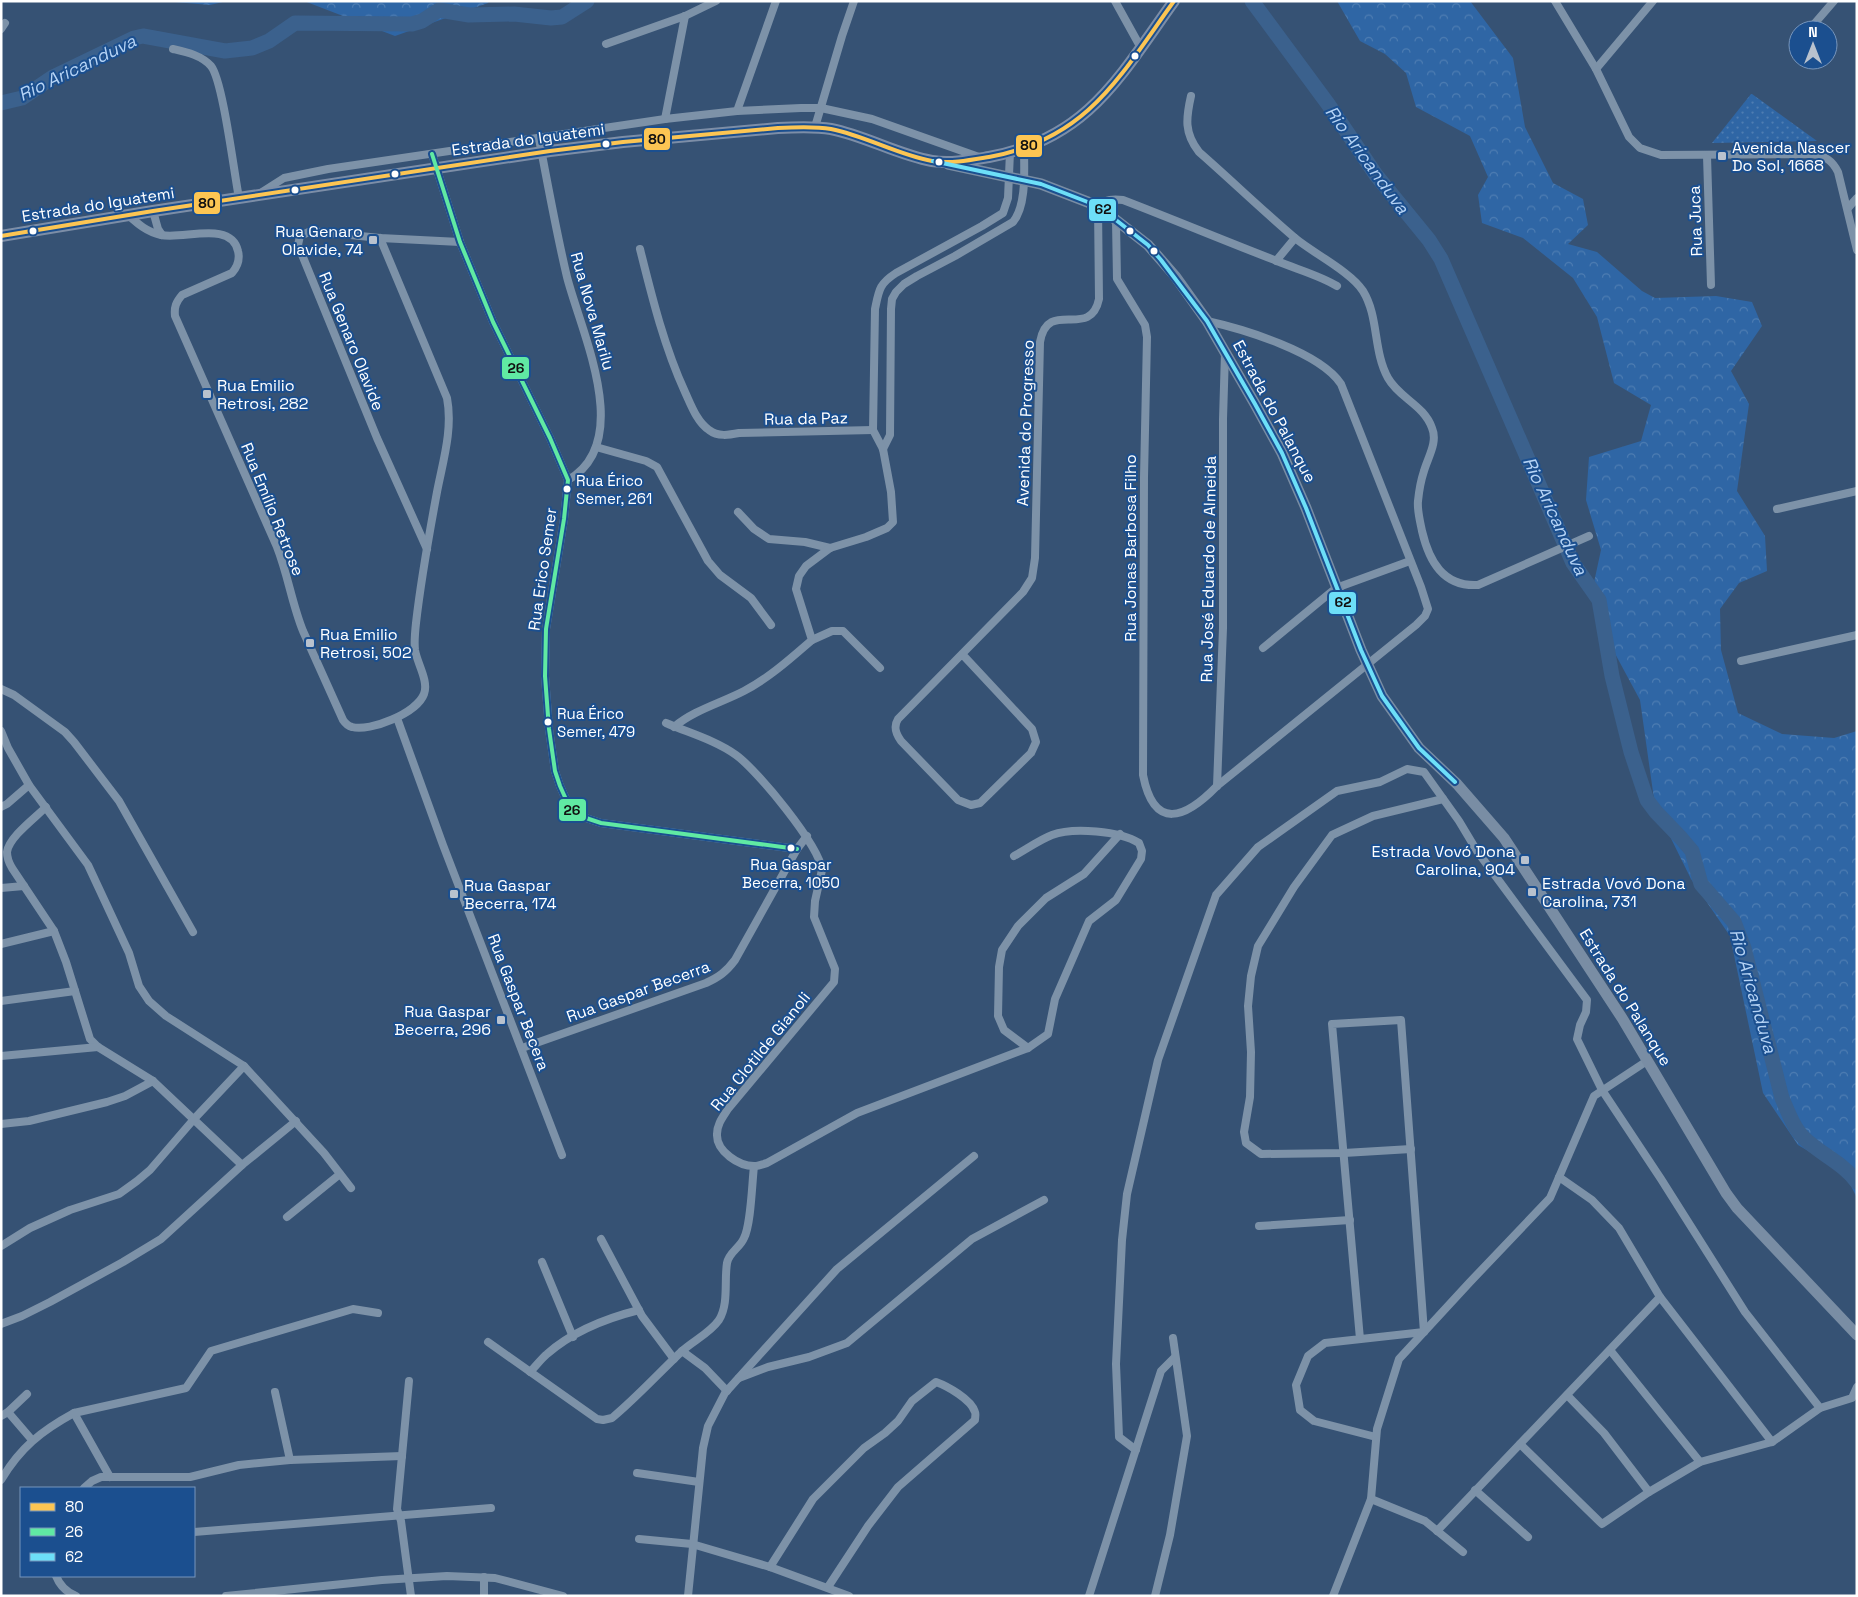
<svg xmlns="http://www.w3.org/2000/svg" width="1858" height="1597" viewBox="0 0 1858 1597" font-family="'Space Grotesk',sans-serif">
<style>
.forest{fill:url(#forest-crowns)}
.park{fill:url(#park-dots)}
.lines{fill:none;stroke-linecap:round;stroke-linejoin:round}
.river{stroke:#3b618d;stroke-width:15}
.street{stroke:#7d92a8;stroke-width:8}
.secondary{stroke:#798da4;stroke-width:11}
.primary{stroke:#7d8ea7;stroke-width:12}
.bus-1-casing{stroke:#1b4f8f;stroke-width:8}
.bus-2-casing{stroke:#1b4f8f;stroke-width:8}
.bus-3-casing{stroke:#1b4f8f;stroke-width:8}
.bus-1{stroke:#fcc553;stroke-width:4}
.bus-2{stroke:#60e9a3;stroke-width:4}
.bus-3{stroke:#6ddff8;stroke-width:4}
.bus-dot{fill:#fff;stroke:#1b4f8f;stroke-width:2}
.poi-dot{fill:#b9c2ce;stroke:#1b4f8f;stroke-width:2}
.labels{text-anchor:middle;stroke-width:4;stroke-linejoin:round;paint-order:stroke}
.bus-label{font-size:15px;fill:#fff;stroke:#1b4f8f;text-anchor:start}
.street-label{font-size:16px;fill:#fff;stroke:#1b4f8f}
.poi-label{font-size:16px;fill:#fff;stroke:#1b4f8f;text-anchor:start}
.water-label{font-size:18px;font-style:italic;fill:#b5d3f5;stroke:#1b4f8f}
.line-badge{stroke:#1b4f8f;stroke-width:2}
.pale-badge-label{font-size:14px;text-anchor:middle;font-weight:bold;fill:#111}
</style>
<defs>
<pattern id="forest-crowns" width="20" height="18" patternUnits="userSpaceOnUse" patternTransform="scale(1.25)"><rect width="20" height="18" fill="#2f66a5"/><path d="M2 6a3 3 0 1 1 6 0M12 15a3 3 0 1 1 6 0" fill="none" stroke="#4e7db2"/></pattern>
<pattern id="park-dots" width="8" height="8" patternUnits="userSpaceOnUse" patternTransform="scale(1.25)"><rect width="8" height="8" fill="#2f66a5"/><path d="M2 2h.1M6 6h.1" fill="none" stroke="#4e7db2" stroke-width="1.8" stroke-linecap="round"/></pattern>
</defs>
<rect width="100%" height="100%" fill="#365274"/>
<g class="forest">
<path d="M163 1H227L210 5Z"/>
<path d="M304 1H489L488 3 395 36Z"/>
<path d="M1337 1H1470L1513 58 1525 127 1553 183 1583 199 1588 225 1568 244 1597 252 1642 291 1655 298 1716 296 1752 302 1762 326 1731 371 1749 404 1737 491 1765 536 1767 571 1739 583 1720 609 1721 650 1738 713 1782 734 1834 738 1857 731V1198L1844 1172 1798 1145 1763 1093 1730 936 1691 879 1655 806 1640 700 1612 648 1593 587 1601 550 1586 500 1589 457 1641 441 1651 405 1614 383 1597 317 1573 278 1523 238 1482 223 1478 195 1488 177 1470 136 1416 107 1406 73 1385 54 1360 41Z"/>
</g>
<path class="park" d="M1751 94H1752L1817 141 1712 143Z"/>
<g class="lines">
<g class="river">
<path d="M1252 1 1328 104 1376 175 1429 240 1441 259 1573 563 1599 600 1612 676 1631 752 1647 800 1656 812 1681 838 1692 851 1701 884 1734 922 1744 948 1782 1098C1788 1112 1794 1129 1805 1139 1822 1155 1843 1163 1857 1182"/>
<path d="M1 103 22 98 53 77 134 38 143 36 225 51 252 48 269 41 295 23 412 24 422 21 439 10 469 15 514 14 551 18 562 17 587 1"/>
</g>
<g class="street">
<path d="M1115 1 1141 48"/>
<path d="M1555 1 1596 69 1629 137 1640 148 1661 155 1812 154C1825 156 1832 160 1838 172L1857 250"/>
<path d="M1 29 5 23"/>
<path d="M1809 30 1834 1"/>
<path d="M606 44 685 16 716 1"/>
<path d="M173 49C186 52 201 55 211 66 223 81 234 173 239 198"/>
<path d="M1596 69 1653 1"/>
<path d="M1191 96C1186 118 1184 133 1199 152 1231 180 1262 210 1295 238 1313 253 1351 272 1363 291 1379 317 1373 351 1388 378 1399 398 1424 405 1432 428 1438 442 1428 457 1424 471 1421 480 1419 491 1418 501 1417 510 1420 521 1422 531 1429 561 1443 587 1478 585L1589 536"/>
<path d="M737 111 776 1"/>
<path d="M665 119 685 16"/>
<path d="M815 127 842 36 854 1"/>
<path d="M539 139C548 185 556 231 567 277 581 332 635 442 568 480"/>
<path d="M432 154 460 242 493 322 550 438 568 480 564 519 546 629 545 676 549 729 555 771 560 786 569 806 577 815 601 823 797 849"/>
<path d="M1707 156 1711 285"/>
<path d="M262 192 284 178 328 169 665 119 737 111 801 108H821L872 119 979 157"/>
<path d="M1848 208 1857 198"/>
<path d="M153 211 158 229 162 235"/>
<path d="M128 215C138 224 147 232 161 235 183 240 231 220 238 251 240 259 238 266 232 273L182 295C176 302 174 307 175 316L277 547C288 575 292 604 303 631L343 720C345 723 348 726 352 727 370 732 417 713 424 694 429 681 417 663 415 650 414 641 415 632 416 623 421 579 429 535 437 492 443 461 453 429 447 398L380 238"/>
<path d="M1116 221 1117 279 1145 325 1147 337 1144 477 1143 775C1154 831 1185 819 1217 786L1416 625 1425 616 1428 609 1421 587 1341 384C1320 352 1243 329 1207 321"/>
<path d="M640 249C652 297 664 346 685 392 691 405 697 422 709 430 718 437 729 435 739 433L873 430"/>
<path d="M1276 261 1295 238"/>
<path d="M596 447 646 461 657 467 708 561 720 575 751 598 771 625"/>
<path d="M883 449 890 435 891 309 892 299 896 292 904 284 917 276 955 256 1013 222C1027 205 1024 169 1024 147"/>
<path d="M1777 509 1857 491"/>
<path d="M738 512 754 529 769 539 805 542 830 548"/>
<path d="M427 549 377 438 298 245 300 236 311 231 380 238 460 242"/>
<path d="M812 640 832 631H843L880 668"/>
<path d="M1263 648 1336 588 1410 561"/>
<path d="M962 654 1032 729 1036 742 1031 753 980 803 971 805 958 800 901 741C896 734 893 727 898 719L1023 592 1032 578 1035 558 1040 342C1048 297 1090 341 1099 299L1098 206C1106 199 1113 199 1123 200 1175 220 1225 241 1277 261 1296 269 1319 275 1337 286"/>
<path d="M1741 661 1857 635"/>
<path d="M1 689 14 695 65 732 74 742 119 801 193 932"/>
<path d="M397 718 443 845 562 1155"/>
<path d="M666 723C689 733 715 740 736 755 757 770 819 845 822 870L815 901 814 917 835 969 834 982 728 1109C723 1117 717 1124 717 1134 716 1151 739 1167 756 1166 759 1166 763 1164 767 1163L857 1113 1028 1048 1048 1034 1055 999 1089 921 1116 900 1141 859 1142 851 1139 843C1120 831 1073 827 1052 835 1039 840 1027 849 1014 856"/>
<path d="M674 727C694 710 721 703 744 691 769 678 790 659 812 640L796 589 799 576 806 566 830 548 866 537 887 528 893 522 891 492 883 449 873 430 875 309C879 290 879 284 896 273L982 226 1003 213 1008 198 1010 152"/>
<path d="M1 731 8 748 29 785 88 865 129 953 139 986 149 1001 166 1016 244 1066"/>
<path d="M1217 786 1223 628V419L1225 353"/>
<path d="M1 807 7 804 29 785"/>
<path d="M46 807C35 818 9 837 7 852 7 858 9 863 12 868L54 931 66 962 90 1039 98 1047 153 1081 242 1165"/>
<path d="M1 888 24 886"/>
<path d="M1 944 54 931"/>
<path d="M1 1001 75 991"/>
<path d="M522 1048 706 983C719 977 726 972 735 960L797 849 807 836"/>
<path d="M1028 1048 1004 1030 998 1016 999 967 1002 950 1018 926 1046 898 1084 874 1120 834"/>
<path d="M1 1056 98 1047"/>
<path d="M1 1124 29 1121 107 1102 125 1096 153 1081"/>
<path d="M1411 1149 1344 1153 1261 1154 1246 1143 1244 1132 1250 1097 1251 1052 1248 1006 1251 976 1258 946 1294 887 1332 835 1373 816 1443 799"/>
<path d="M1559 1177 1592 1200 1619 1228 1660 1297 1772 1442 1820 1408"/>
<path d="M287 1217 340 1174"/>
<path d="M1259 1226 1350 1220"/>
<path d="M601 1239 642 1316 674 1359"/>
<path d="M1 1246 30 1228 70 1210 119 1194 137 1181 150 1170 194 1119 244 1066 324 1153 351 1188"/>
<path d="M542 1262 573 1337"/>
<path d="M1 1324 22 1316 50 1302 123 1262 161 1239 242 1165 296 1121"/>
<path d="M1360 1339 1332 1024 1401 1020 1424 1332 1325 1343 1308 1356 1296 1385 1300 1410 1314 1421 1376 1437"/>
<path d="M488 1342 597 1419 603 1420 612 1418C636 1398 658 1374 681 1352 693 1341 710 1333 719 1320 729 1304 724 1281 727 1263 729 1252 740 1248 744 1238 751 1225 752 1183 754 1166"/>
<path d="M1610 1350 1700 1462"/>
<path d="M682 1351 705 1368 727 1391"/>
<path d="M530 1372C536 1366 541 1359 547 1354 572 1332 607 1318 639 1310"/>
<path d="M739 1378 768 1367 809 1357 847 1343 972 1239 1044 1200"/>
<path d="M409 1381 397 1509 401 1521 411 1596"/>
<path d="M275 1392 290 1460"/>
<path d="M8 1412 32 1440"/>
<path d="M74 1413 110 1477"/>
<path d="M1 1416 8 1412 27 1394"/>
<path d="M1520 1444 1602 1524 1649 1492 1604 1433 1567 1395"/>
<path d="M1136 1450 1119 1437 1116 1364 1122 1240 1127 1194 1158 1060 1216 895 1258 847 1337 791 1380 782 1407 769 1424 772 1459 821 1477 851 1587 1000 1586 1012 1580 1025 1577 1039 1602 1090 1661 1179 1745 1312 1820 1408 1852 1398 1857 1387"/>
<path d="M637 1473 699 1482"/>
<path d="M1 1480C20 1448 41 1431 74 1413L186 1388 211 1351 353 1309 378 1313"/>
<path d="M84 1488 92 1481 101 1477H190L239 1465 290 1460 402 1456"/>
<path d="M1475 1490 1528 1537"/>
<path d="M1649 1492 1700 1462 1772 1442"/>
<path d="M1371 1499 1425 1521 1463 1552"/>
<path d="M1437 1531 1660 1297"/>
<path d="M194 1532 491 1508"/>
<path d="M639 1539 692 1544 770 1567 849 1596"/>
<path d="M770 1567 813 1499 864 1448 885 1433 898 1421 912 1401 936 1382C947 1386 971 1399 975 1412 976 1414 975 1417 975 1420L898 1487 868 1526 828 1587"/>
<path d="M56 1576C60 1586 66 1592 76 1596"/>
<path d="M226 1596 382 1580 447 1576 495 1578 563 1596"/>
<path d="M484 1596V1577"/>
<path d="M688 1596 703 1448 708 1426 725 1393 837 1269 974 1156"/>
<path d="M1089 1596 1161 1371 1175 1357"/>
<path d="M1155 1596 1170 1535 1187 1436 1173 1338"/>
<path d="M1333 1596 1371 1499 1377 1429 1399 1359 1470 1282 1550 1198 1594 1096 1647 1061"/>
</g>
<path class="secondary" d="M948 164 1041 184 1098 206 1148 245 1175 276 1207 321 1255 404 1282 453 1306 508 1361 650 1382 696 1419 748 1457 784 1504 838 1622 1018 1726 1193 1737 1208 1857 1335"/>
<path class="primary" d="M1 236 153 211 550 151 623 142 778 128C796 127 814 126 831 129 866 136 898 155 932 161 951 164 971 160 989 157 1088 139 1120 76 1174 1"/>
<g class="bus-1-casing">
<path id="bus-1" d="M1 236 153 211 550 151 623 142 778 128C796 127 814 126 831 129 866 136 898 155 932 161 951 164 971 160 989 157 1088 139 1120 76 1174 1"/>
</g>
<g class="bus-2-casing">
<path id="bus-2" d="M432 154 460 242 493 322 550 438 568 480 564 519 546 629 545 676 549 729 555 771 560 786 569 806 577 815 601 823 797 849"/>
</g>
<g class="bus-3-casing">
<path id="bus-3" d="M933 161 1041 184 1098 206 1148 245 1161 260 1207 321 1255 404 1282 453 1306 508 1361 650 1382 696 1419 748 1455 782"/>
</g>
<use href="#bus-1" class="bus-1"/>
<use href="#bus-2" class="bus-2"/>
<use href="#bus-3" class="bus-3"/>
</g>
<g class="bus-dot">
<circle cx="1135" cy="56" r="4.5"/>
<circle cx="606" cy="144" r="4.5"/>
<circle cx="939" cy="162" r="4.5"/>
<circle cx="395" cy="174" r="4.5"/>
<circle cx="295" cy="190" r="4.5"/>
<circle cx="33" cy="231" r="4.5"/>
<circle cx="1130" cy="231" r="4.5"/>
<circle cx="1154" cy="251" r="4.5"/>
<circle cx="567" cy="489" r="4.5"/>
<circle cx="548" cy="722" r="4.5"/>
<circle cx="791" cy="848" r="4.5"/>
</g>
<g class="poi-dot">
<rect x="1717" y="151" width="10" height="10" rx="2.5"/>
<rect x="368" y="235" width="10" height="10" rx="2.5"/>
<rect x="202" y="389" width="10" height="10" rx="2.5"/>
<rect x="305" y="638" width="10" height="10" rx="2.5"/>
<rect x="1520" y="855" width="10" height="10" rx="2.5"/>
<rect x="1527" y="887" width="10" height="10" rx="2.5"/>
<rect x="449" y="889" width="10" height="10" rx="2.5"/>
<rect x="496" y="1015" width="10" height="10" rx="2.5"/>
</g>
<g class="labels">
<g class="bus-label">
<text x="576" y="486">Rua Érico<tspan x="576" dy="18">Semer, 261</tspan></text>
<text x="557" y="719">Rua Érico<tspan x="557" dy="18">Semer, 479</tspan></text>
<text x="791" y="870" text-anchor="middle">Rua Gaspar<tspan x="791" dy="18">Becerra, 1050</tspan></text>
</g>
<g class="street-label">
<text transform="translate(528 139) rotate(-8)" y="6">Estrada do Iguatemi</text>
<text transform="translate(98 204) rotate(-9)" y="6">Estrada do Iguatemi</text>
<text transform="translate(1695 221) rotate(-92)" y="6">Rua Juca</text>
<text transform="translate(593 311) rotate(74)" y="6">Rua Nova Marilu</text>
<text transform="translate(352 341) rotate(68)" y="6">Rua Genaro Olavide</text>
<text transform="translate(1275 411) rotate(62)" y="6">Estrada do Palanque</text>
<text transform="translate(806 418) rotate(-1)" y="6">Rua da Paz</text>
<text transform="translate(1025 423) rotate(-88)" y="6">Avenida do Progresso</text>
<text transform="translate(273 509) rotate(68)" y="6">Rua Emílio Retrose</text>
<text transform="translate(1130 548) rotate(-90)" y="6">Rua Jonas Barbosa Filho</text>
<text transform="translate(542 569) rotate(-82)" y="6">Rua Erico Semer</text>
<text transform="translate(1208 569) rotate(-89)" y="6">Rua José Eduardo de Almeida</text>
<text transform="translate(638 991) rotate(-20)" y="6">Rua Gaspar Becerra</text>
<text transform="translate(1626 997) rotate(58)" y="6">Estrada do Palanque</text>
<text transform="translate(519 1002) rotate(69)" y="6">Rua Gaspar Becera</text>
<text transform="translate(760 1051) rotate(-51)" y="6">Rua Clotilde Gianoli</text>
</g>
<g class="poi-label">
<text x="1732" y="153">Avenida Nascer<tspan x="1732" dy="18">Do Sol, 1668</tspan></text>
<text x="363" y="237" text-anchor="end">Rua Genaro<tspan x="363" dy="18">Olavide, 74</tspan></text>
<text x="217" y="391">Rua Emilio<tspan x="217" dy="18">Retrosi, 282</tspan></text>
<text x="320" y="640">Rua Emilio<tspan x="320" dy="18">Retrosi, 502</tspan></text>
<text x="1515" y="857" text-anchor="end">Estrada Vovó Dona<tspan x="1515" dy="18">Carolina, 904</tspan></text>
<text x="1542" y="889">Estrada Vovó Dona<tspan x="1542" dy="18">Carolina, 731</tspan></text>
<text x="464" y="891">Rua Gaspar<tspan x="464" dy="18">Becerra, 174</tspan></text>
<text x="491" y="1017" text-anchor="end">Rua Gaspar<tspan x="491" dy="18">Becerra, 296</tspan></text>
</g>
<g class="water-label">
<text transform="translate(77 68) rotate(-26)" y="6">Rio Aricanduva</text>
<text transform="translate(1367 160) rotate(54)" y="6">Rio Aricanduva</text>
<text transform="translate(1555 516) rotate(65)" y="6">Rio Aricanduva</text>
<text transform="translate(1753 991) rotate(74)" y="6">Rio Aricanduva</text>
</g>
</g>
<g class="line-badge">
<rect x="643" y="127" width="28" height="24" rx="5" fill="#fcc553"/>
<rect x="1015" y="134" width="28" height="24" rx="5" fill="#fcc553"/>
<rect x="193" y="191" width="28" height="24" rx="5" fill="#fcc553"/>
<rect x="1088" y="198" width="29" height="24" rx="5" fill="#6ddff8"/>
<rect x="501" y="356" width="29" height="24" rx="5" fill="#60e9a3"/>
<rect x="1328" y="591" width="29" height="24" rx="5" fill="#6ddff8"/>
<rect x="558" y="798" width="29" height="24" rx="5" fill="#60e9a3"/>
</g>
<g class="pale-badge-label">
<text x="657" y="144">80</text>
<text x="1029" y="150">80</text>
<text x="207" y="208">80</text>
<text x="1103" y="214">62</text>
<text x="516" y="373">26</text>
<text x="1343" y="607">62</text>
<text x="572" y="815">26</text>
</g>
<rect width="1858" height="1597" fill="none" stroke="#ffffff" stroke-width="5"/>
<rect x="20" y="1487" width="175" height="90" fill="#1b4f8f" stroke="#7695bc"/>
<rect x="30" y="1503" width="25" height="8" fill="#fcc553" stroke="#7695bc"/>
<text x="65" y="1512" font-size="15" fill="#ffffff">80</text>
<rect x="30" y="1528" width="25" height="8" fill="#60e9a3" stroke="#7695bc"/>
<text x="65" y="1537" font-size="15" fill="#ffffff">26</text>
<rect x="30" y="1553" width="25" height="8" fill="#6ddff8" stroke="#7695bc"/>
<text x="65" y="1562" font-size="15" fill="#ffffff">62</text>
<g transform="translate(1813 45)"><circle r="24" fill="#1b4f8f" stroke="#7695bc"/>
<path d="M0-4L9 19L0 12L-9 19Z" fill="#b9c2ce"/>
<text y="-8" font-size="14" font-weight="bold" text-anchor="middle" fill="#ffffff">N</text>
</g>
</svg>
